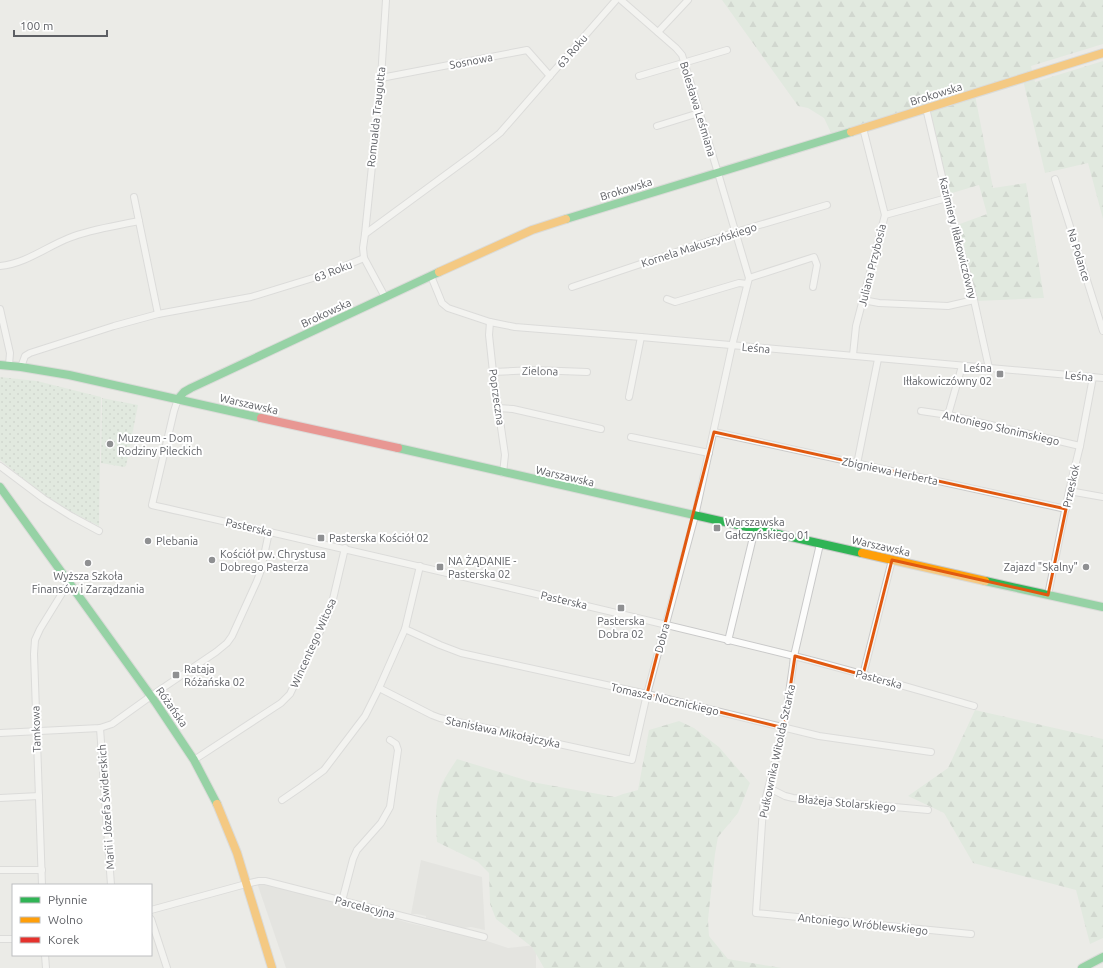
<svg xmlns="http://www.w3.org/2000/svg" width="1103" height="968" viewBox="0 0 1103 968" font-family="Ubuntu,sans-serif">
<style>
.industrial{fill:#dcdcd8}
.forest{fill:url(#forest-firs)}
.park{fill:url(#park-dots)}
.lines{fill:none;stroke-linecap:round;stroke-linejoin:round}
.street-casing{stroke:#c9c9c9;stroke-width:8}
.fast-casing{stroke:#c7c8c7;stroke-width:10}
.slow-casing{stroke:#c7c8c7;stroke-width:10}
.jam-casing{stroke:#c7c8c7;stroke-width:10}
.street{stroke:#fcfcfb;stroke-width:6}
.fast{stroke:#30b455;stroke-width:8}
.slow{stroke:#ff9f0a;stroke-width:8}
.jam{stroke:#e5322d;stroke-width:8}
.marked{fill:none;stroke:#e15910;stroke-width:3;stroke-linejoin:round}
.poi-dot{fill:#8f9092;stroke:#fff;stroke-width:1.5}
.labels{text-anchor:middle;stroke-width:4;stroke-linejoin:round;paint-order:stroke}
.street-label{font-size:11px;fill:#5d5f64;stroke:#fff}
.poi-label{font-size:11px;fill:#5d5f64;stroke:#fff;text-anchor:start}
</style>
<defs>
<pattern id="forest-firs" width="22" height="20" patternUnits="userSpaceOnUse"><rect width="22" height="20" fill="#d6e6d6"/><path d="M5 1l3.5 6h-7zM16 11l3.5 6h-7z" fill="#b1beb1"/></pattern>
<pattern id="park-dots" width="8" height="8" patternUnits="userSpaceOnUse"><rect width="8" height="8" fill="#d6e6d6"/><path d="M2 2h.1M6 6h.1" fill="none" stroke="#b1beb1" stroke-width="1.8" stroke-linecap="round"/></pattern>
</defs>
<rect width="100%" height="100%" fill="#ebebe7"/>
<g class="industrial">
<path d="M421 860 482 877 485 930 471 927 464 928 426 918V916L417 914H411Z"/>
<path d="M257 883 345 904 409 923 484 940 508 948 536 945V968H286Z"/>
</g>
<g class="forest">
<path d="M722 0H1103V44L1031 66 1035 82 1103 61V219L1088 163 1045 173 1023 80 975 95 993 188 1026 183 1044 298 977 301 957 225 987 214 979 185 949 194 929 109 832 135 824 118 808 108 798 106Z"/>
<path d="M975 710 1103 739V938L1090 944 1076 890 973 863 944 813 908 796 948 768Z"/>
<path d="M679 721 694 728 719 747 750 783 738 813 718 837 715 854 708 920 709 936 728 959 782 968H544L532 947 496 919 490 904 489 873 478 862 437 842C436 823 434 802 442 784 446 775 452 767 457 759L532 782 615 797 623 794 638 790 649 730Z"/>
</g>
<g class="park">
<path d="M0 377 37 381 101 397 99 526 69 511 40 492 0 460Z"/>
<path d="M102 398 138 405 126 466 124 467 101 463Z"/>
</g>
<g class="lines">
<g class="street-casing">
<g id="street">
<path d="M658 32 688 0"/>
<path d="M639 76 727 50"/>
<path d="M381 78 527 50 550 76"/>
<path d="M926 108 947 198 974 300 989 368"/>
<path d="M657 126 699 113"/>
<path d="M1055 179 1103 331"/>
<path d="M134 197 158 314"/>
<path d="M885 215 947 198"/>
<path d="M365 234 474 154 500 133 616 0"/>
<path d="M0 266C25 264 46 247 69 238 91 229 116 226 139 221"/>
<path d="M431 276 442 303 448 308 490 322 515 327 641 337 1103 378"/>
<path d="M749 278 814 257 817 265 813 287"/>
<path d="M572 287 736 232 827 205"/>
<path d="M385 297 364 258 363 248 365 234 381 78 386 0"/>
<path d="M667 299 675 302 739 283 747 284"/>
<path d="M863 300 879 303 948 306 974 300"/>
<path d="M0 309 10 353 9 365"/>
<path d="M490 322 489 335 493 372 505 455 503 473"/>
<path d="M853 355 856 326 885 215 863 128"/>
<path d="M21 367 25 356 30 353 114 326 158 314 251 297 326 274 364 258"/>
<path d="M493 372 534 370 587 372"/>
<path d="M629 397 641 337"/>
<path d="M178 399 174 411 152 505C366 554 581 603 794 656 854 671 914 689 974 706"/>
<path d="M498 408 513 409 601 429"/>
<path d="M921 411 948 415 1080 446"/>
<path d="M948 415 962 366"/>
<path d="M714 432 1066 509"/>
<path d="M631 437 709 453"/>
<path d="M857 464 878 359"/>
<path d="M0 466 44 499 71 516 99 531"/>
<path d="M1069 491 1103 497"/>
<path d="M820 544 794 656 793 665 784 728 763 808 756 913 971 934"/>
<path d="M1048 595 1069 491 1080 446 1093 377"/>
<path d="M405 629 440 645 461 653 647 694 819 736 931 752"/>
<path d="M728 641 755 529"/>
<path d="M863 675 892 560"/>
<path d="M379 688 432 715 440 718 632 760 647 694 695 516 732 346 749 278 718 173 682 55 676 48 621 0"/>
<path d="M100 728 111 885"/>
<path d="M0 733 100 728 112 724 151 696 216 652 227 643 232 636 257 581 261 570 269 532"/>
<path d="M194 760 281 703 290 694 328 615 333 599 345 548"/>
<path d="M769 788 785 796 793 798 928 810"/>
<path d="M0 798 39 796"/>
<path d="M282 800 301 787 324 770 365 716 379 688 405 629 420 566"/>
<path d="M0 870H42"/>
<path d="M42 885 34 654 35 640 40 629 69 582"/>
<path d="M342 901 353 859 357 850 381 823 390 807 398 750 396 744 390 740"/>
<path d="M151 910 246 884 259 881H265L484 937"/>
<path d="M151 919 167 968"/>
<path d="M0 939H13"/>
<path d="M45 955 46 968"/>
</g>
</g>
<g class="fast-casing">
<g id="fast">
<path d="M566 219 851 132"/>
<path d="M0 365 21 367 69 375 261 418"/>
<path d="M178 399 184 392 191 388 439 272"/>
<path d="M398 448 862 553"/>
<path d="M0 487 156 703 194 760 217 804"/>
<path d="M985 581 1103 607"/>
<path d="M1082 968 1103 957"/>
</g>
</g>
<g class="slow-casing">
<g id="slow">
<path d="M851 132 1103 53"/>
<path d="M439 272 532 230 566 219"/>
<path d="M862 553 985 581"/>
<path d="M217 804 237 853 272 968"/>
</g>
</g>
<g class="jam-casing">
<path id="jam" d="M261 418 398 448"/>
</g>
<use href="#street" class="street"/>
<use href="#fast" class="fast"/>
<use href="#slow" class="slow"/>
<use href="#jam" class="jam"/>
</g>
<path d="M0 0H1103V968H0ZM714 432 1066 509 1048 595 892 560 863 675 795 656 784 728 647 694Z" fill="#ebebe7" fill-opacity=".55" fill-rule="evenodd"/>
<path class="marked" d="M714 432 1066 509 1048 595 892 560 863 675 795 656 784 728 647 694Z"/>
<g class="poi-dot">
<rect x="996" y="370" width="8" height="8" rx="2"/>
<circle cx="110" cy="444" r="4"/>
<rect x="713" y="524" width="8" height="8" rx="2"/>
<rect x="317" y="534" width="8" height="8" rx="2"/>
<circle cx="148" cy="541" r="4"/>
<circle cx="212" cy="560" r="4"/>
<circle cx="88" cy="563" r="4"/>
<rect x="436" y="563" width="8" height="8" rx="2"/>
<circle cx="1086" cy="567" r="4"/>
<rect x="617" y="604" width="8" height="8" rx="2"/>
<rect x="172" y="671" width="8" height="8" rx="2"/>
</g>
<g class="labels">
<g class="street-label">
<text transform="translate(572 51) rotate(-49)" y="4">63 Roku</text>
<text transform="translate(471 61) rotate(-11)" y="4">Sosnowa</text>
<text transform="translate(936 94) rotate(-17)" y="4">Brokowska</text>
<text transform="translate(698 109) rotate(73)" y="4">Bolesława Leśmiana</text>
<text transform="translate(376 117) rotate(-84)" y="4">Romualda Traugutta</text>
<text transform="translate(626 189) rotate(-17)" y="4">Brokowska</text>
<text transform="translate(958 238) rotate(76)" y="4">Kazimiery Iłłakowiczówny</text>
<text transform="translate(699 245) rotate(-18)" y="4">Kornela Makuszyńskiego</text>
<text transform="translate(1079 255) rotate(73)" y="4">Na Polance</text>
<text transform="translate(872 265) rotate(-76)" y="4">Juliana Przybosia</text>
<text transform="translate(333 271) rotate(-21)" y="4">63 Roku</text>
<text transform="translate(326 313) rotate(-25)" y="4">Brokowska</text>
<text transform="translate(756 348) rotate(5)" y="4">Leśna</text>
<text transform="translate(540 371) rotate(1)" y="4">Zielona</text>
<text transform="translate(1079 376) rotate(5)" y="4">Leśna</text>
<text transform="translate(497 397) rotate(82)" y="4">Poprzeczna</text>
<text transform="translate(249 404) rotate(13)" y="4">Warszawska</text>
<text transform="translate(1001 428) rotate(13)" y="4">Antoniego Słonimskiego</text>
<text transform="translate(890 471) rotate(12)" y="4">Zbigniewa Herberta</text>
<text transform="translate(565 476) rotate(13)" y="4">Warszawska</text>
<text transform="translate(1071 486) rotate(-78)" y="4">Przeskok</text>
<text transform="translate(249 527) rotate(13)" y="4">Pasterska</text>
<text transform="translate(881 546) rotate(13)" y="4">Warszawska</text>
<text transform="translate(564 600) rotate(13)" y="4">Pasterska</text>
<text transform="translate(662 638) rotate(-75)" y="4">Dobra</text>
<text transform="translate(313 643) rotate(-66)" y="4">Wincentego Witosa</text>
<text transform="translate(879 679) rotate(15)" y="4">Pasterska</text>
<text transform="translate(665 699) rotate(13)" y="4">Tomasza Nocznickiego</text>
<text transform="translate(172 707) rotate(55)" y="4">Różańska</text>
<text transform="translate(36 729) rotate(-92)" y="4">Tamkowa</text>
<text transform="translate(503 732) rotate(12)" y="4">Stanisława Mikołajczyka</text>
<text transform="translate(777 751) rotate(-78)" y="4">Pułkownika Witolda Sztarka</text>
<text transform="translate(847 803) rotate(5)" y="4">Błażeja Stolarskiego</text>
<text transform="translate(106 807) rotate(-94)" y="4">Marii i Józefa Świderskich</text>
<text transform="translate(365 907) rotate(14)" y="4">Parcelacyjna</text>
<text transform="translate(863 924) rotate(6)" y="4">Antoniego Wróblewskiego</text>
</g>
<g class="poi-label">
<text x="992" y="372" text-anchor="end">Leśna<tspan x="992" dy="13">Iłłakowiczówny 02</tspan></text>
<text x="118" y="442">Muzeum - Dom<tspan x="118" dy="13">Rodziny Pileckich</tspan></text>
<text x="725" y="526">Warszawska<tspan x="725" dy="13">Gałczyńskiego 01</tspan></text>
<text x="329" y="542">Pasterska Kościół 02</text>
<text x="156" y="545">Plebania</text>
<text x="220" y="558">Kościół pw. Chrystusa<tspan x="220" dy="13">Dobrego Pasterza</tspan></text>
<text x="448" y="565">NA ŻĄDANIE -<tspan x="448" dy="13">Pasterska 02</tspan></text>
<text x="1078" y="571" text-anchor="end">Zajazd "Skalny"</text>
<text x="88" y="580" text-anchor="middle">Wyższa Szkoła<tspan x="88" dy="13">Finansów i Zarządzania</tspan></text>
<text x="621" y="625" text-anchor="middle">Pasterska<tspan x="621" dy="13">Dobra 02</tspan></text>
<text x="184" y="673">Rataja<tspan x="184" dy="13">Różańska 02</tspan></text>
</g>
</g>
<rect x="12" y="884" width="140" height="72" fill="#ffffff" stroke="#bebfc1"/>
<rect x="20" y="897" width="20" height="6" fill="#30b455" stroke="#bebfc1"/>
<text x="48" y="904" font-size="12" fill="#5d5f64">Płynnie</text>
<rect x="20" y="917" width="20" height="6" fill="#ff9f0a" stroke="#bebfc1"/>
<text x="48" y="924" font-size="12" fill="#5d5f64">Wolno</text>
<rect x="20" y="937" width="20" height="6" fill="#e5322d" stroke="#bebfc1"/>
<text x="48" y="944" font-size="12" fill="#5d5f64">Korek</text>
<path d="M14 30v6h93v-6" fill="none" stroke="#5d5f64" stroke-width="2"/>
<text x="20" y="30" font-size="12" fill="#5d5f64" stroke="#ffffff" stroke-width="3" paint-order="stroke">100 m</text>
</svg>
